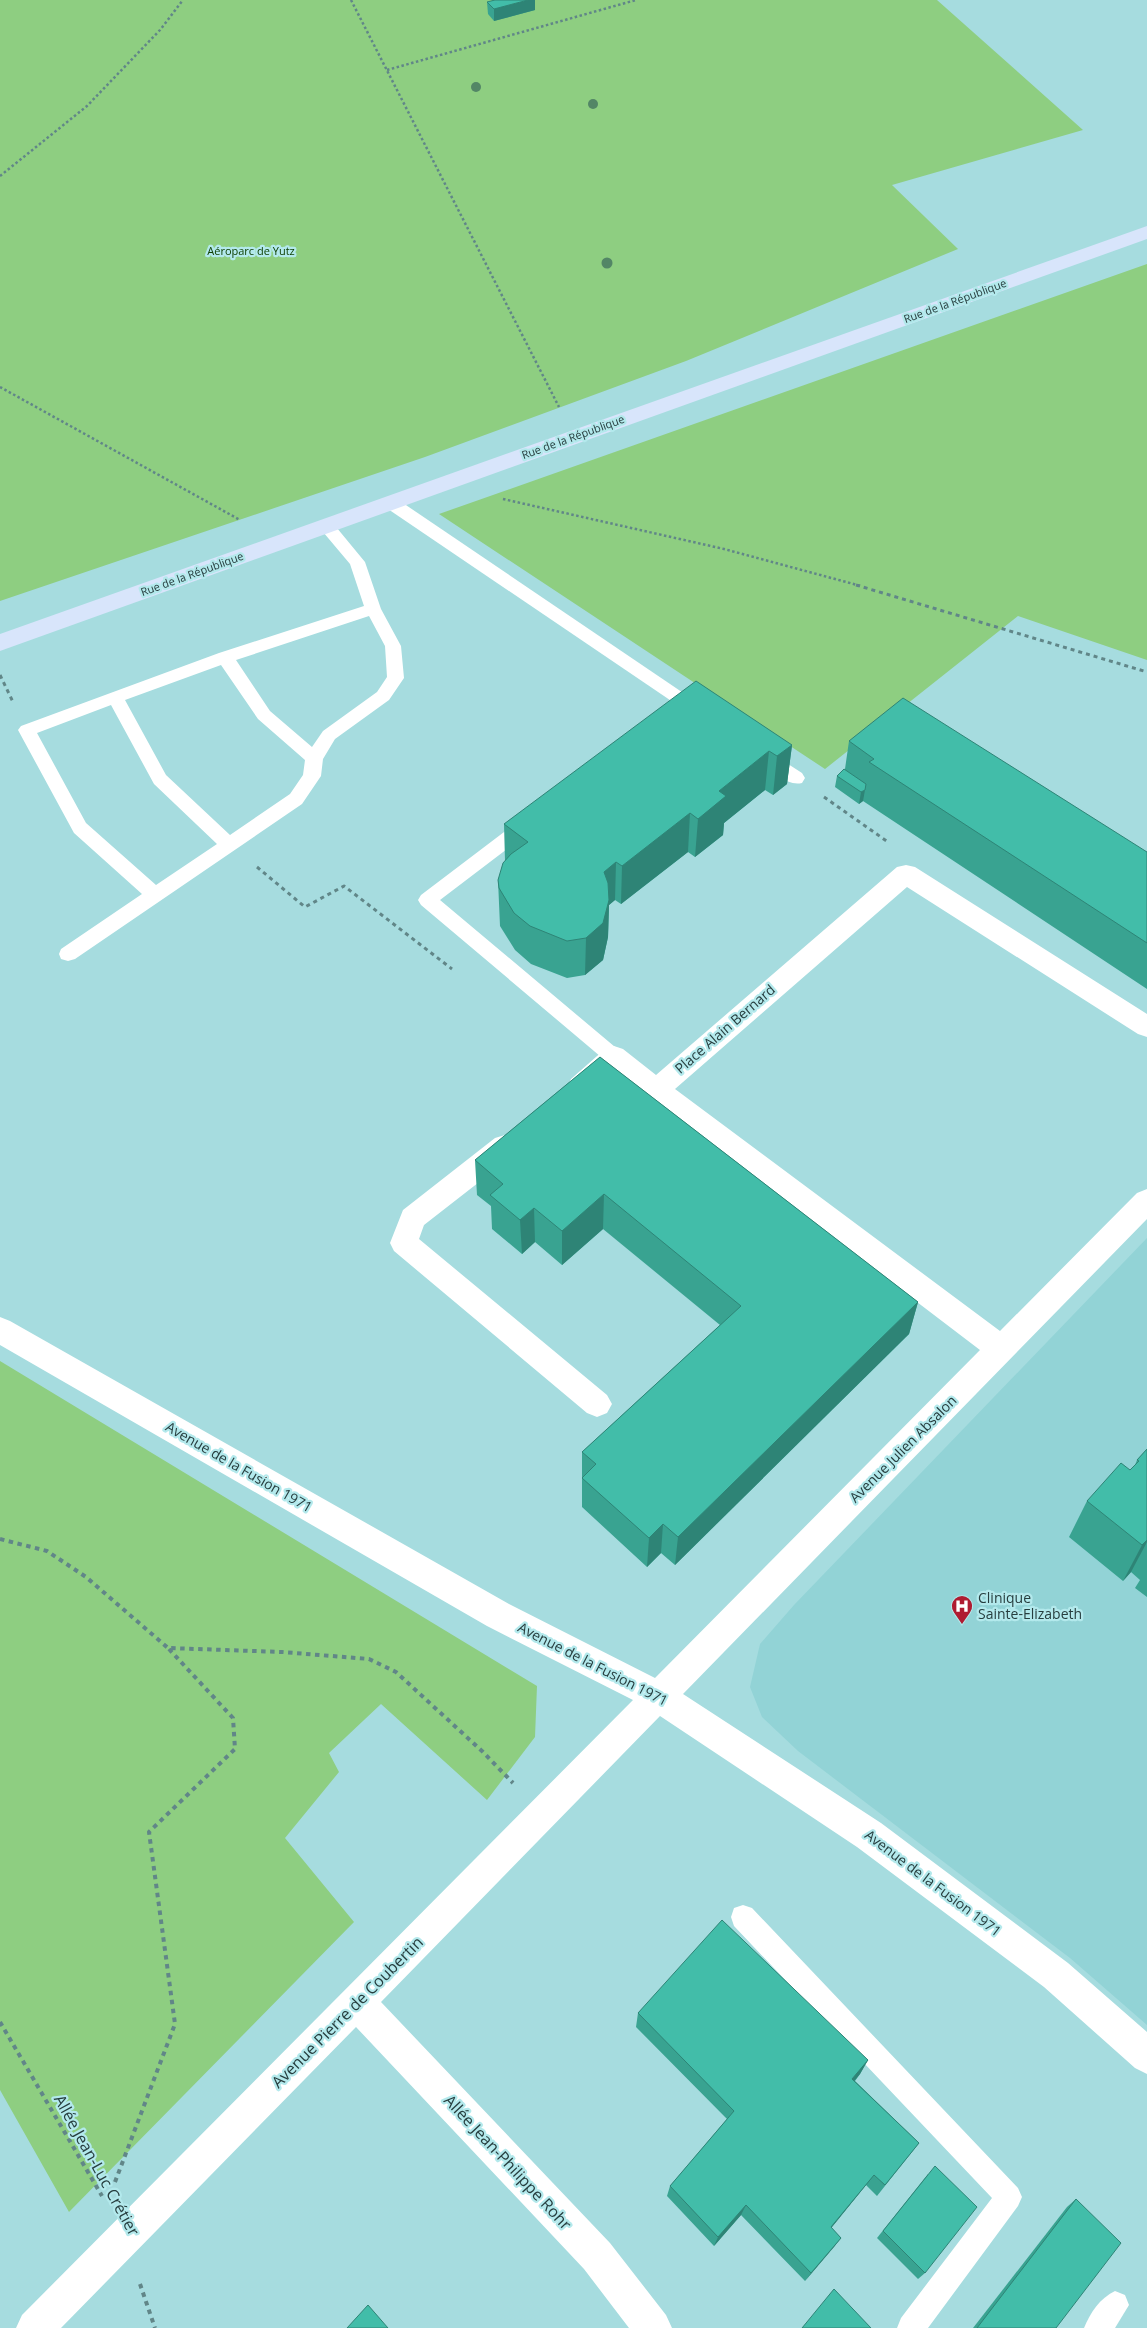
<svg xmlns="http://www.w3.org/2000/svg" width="1147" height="2328" viewBox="0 0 1147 2328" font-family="'Open Sans',sans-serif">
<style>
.built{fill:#92d3d6}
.green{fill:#8ece81}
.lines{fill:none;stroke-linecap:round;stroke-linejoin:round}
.path-far2{stroke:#618688;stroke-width:2.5;stroke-dasharray:2.5 2.5;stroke-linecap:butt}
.path-far1{stroke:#618688;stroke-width:3;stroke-dasharray:4 4;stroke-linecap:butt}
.path{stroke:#618688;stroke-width:4;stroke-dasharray:4.5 4.5;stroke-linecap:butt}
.lane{fill:#fff;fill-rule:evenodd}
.street{fill:#fff;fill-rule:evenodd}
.secondary{fill:#d8e5fb;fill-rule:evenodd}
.tree{fill:#538666}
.wall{fill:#39a391}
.shaded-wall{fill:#2e8476}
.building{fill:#42bda9;stroke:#2e8476}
.labels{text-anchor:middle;stroke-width:4.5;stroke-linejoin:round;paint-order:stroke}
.far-park-label{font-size:11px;fill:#0f4003;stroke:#b3e9ec}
.far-street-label{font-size:11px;fill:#273e3f;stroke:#b3e9ec}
.street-label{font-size:14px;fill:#273e3f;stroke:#b3e9ec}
.poi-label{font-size:14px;fill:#273e3f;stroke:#b3e9ec;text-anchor:start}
.near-street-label{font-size:16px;fill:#273e3f;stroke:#b3e9ec}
</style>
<rect width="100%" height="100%" fill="#a6dcdf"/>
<path class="built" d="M1147 1238V2025L1070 1958 798 1751 762 1717 750 1687 760 1644 794 1605Z"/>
<g class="green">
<path d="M0 0H937L1083 130 892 185 958 249 686 361 425 457 0 601Z"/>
<path d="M1147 264V660L1018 616 825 769 439 514Z"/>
<path d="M0 1361 537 1686 535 1737 487 1800 381 1704 329 1753 339 1772 285 1838 354 1922 69 2212 0 2090Z"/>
</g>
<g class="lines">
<g class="path-far2">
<path d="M351 0 559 407"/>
<path d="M387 70 636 0"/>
<path d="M0 176 87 106 160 30 183 0"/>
<path d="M0 387 240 520"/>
<path d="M503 499 724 549 861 586"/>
</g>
<g class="path-far1">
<path d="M856 585 1147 672"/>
<path d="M0 675 13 702"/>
<path d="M824 797 888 842"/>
<path d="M257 867 305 907 344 886 452 969"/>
</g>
<g class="path">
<path d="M0 1539 47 1551 86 1577 168 1648 282 1652 369 1659 396 1672 483 1752 513 1783"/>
<path d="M0 2022 102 2196"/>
<path d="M115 2182 175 2024 149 1832 235 1749 233 1718 168 1648"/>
<path d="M140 2284 155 2328"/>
</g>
<g class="lane">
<path d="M391 498 397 499 704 707 707 711 704 715 698 717 692 715 385 507 383 503 385 499Z"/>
<path d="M326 521 332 522 365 562 381 609 401 646 404 678 389 700 335 739 323 759 321 776 302 804 75 959 68 961 61 959 59 954 61 949 142 894 74 833 18 730 21 726 219 653 364 606 350 564 318 526 320 522ZM369 616 385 646 387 677 377 692 323 731 312 747 270 711 236 660ZM221 665 258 719 305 760 303 775 290 794 230 835 166 775 125 700ZM111 705 154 784 217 844 156 885 86 823 37 733Z"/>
<path d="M765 751 771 753 802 773 805 778 802 783C787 787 771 770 759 761L756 757 759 753Z"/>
<path d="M526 818 532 820 535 825 532 830 440 900 621 1052 624 1057 621 1062 614 1065 607 1062 421 905 418 900 421 895 520 820Z"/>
<path d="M743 1905 752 1908 1018 2188 1022 2197 1018 2206 928 2328H897L901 2318 992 2198 734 1926 731 1917 734 1908Z"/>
<path d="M1115 2291 1125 2295 1129 2305 1115 2328H1084C1090 2313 1100 2298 1115 2291Z"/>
</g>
<g class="street">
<path d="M906 865 915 867 1147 1014V1037L1138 1034 907 887 675 1089 1000 1331 1137 1193 1147 1189V1219L683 1694 881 1823 1068 1963 1147 2032V2074L1135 2068 1044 1987 857 1847 660 1716 381 2002 610 2243 666 2315 672 2328H629L584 2269 356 2027 61 2328H16L22 2315 633 1700 487 1626 0 1345V1317L10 1321 509 1604 655 1678 980 1350 615 1072C601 1084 590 1101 571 1095L567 1087 571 1079 605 1049 614 1046 623 1049 656 1075 897 867Z"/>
<path d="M505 1135 515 1138 519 1146 515 1154 424 1225 419 1239 607 1395 612 1404 607 1413 597 1417 587 1413 394 1251 390 1243 403 1210 495 1138Z"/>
</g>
<path class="secondary" d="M1147 226V239L0 651V634Z"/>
</g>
<g class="tree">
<circle cx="476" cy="87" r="5"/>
<circle cx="593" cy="104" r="5"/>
<circle cx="607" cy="263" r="5.5"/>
</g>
<g class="wall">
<path d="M487 2 535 10 494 21 488 14Z"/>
<path d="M849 741 1147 852V989L863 801 859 804 835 787 837 776 845 769Z"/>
<path d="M792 745 787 784 773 795 765 790 724 823 723 835 695 857 688 852 621 904 615 900 609 905 608 937 603 960 585 975 567 978 531 964 515 950 500 926 498 880 505 861 504 824Z"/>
<path d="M600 1057 918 1302 909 1334 675 1565 661 1553 647 1567 582 1507V1452L720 1325 603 1229 562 1265 535 1242 522 1254 492 1229 491 1206 477 1195 475 1160Z"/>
<path d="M1147 1449V1597L1135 1588 1140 1580 1131 1572 1123 1581 1069 1537 1087 1501 1130 1470 1135 1465 1137 1460Z"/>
<path d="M638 2013 868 2060 860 2074 855 2081 919 2143 877 2196 866 2185 831 2228 841 2238 805 2281 741 2215 714 2246 667 2196 670 2186 727 2119 636 2027Z"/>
<path d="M928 2174 925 2273 918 2279 877 2238Z"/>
<path d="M1076 2199 1056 2328H973L1067 2207Z"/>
</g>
<g class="shaded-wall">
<path d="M528 0H535V10L494 21V9Z"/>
<path d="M792 745 787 784 773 795 777 756Z"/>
<path d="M769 751 765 790 724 823 723 835 695 857 698 819 719 791Z"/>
<path d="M865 790 863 801 859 804 861 792Z"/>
<path d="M690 813 688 852 621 904 622 866Z"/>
<path d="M616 862 615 900 609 905 608 937 603 960 585 975 586 938 604 872Z"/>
<path d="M604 1194 603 1229 562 1265V1231Z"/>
<path d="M534 1208 535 1242 522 1254 520 1220Z"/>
<path d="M918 1302 909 1334 675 1565 678 1537Z"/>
<path d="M663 1524 661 1553 647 1567 649 1538Z"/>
<path d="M1147 1540V1542L1131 1572 1123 1581 1142 1545Z"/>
<path d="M868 2060 860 2074 845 2092 852 2079Z"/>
<path d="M874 2175 866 2185 824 2237 831 2227Z"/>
<path d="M746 2205 741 2215 714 2246 718 2237Z"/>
<path d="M841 2238 834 2247 805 2281 811 2273Z"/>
</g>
<g class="building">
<path d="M495 0H528L494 9 487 2Z"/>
<path d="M696 681 792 745 777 756 769 751 719 791 726 796 698 819 690 813 622 866 616 862 604 872 608 883 609 900 603 923 586 938 567 941 530 926 514 913 499 888 498 880 503 863 511 854 528 842 504 824Z"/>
<path d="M903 698 1147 852V943L869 762 874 759 849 741Z"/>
<path d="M844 769 866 784 865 790 861 792 837 776Z"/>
<path d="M600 1057 918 1302 678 1537 663 1524 649 1538 582 1478 596 1464 582 1452 741 1306 604 1194 562 1231 534 1208 520 1220 490 1195 503 1184 475 1160Z"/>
<path d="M1147 1449V1540L1142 1545 1087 1501 1121 1463 1130 1470 1139 1461 1137 1460Z"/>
<path d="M722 1920 868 2060 852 2079 919 2143 885 2185 874 2175 831 2227 841 2238 811 2273 746 2205 718 2237 670 2186 734 2111 638 2013Z"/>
<path d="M935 2166 977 2207 925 2273 883 2231Z"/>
<path d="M1076 2199 1121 2243 1056 2328H977Z"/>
<path d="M834 2289 871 2328H802Z"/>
<path d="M368 2305 388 2328H347Z"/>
</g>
<defs>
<g id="hospital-pin" transform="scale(1.125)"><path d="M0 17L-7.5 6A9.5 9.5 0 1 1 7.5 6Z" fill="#af1b31" stroke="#b3e9ec"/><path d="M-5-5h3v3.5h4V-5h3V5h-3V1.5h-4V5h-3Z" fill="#fff"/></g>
</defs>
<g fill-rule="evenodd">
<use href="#hospital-pin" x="962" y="1606"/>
</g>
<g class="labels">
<g class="far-park-label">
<text x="251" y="255">Aéroparc de Yutz</text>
</g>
<g class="far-street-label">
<text transform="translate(955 301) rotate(-20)" y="4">Rue de la République</text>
<text transform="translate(573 437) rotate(-20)" y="4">Rue de la République</text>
<text transform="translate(192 574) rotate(-20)" y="4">Rue de la République</text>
</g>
<g class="street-label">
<text transform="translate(725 1029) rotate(-41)" y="5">Place Alain Bernard</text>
<text transform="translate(903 1449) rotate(-45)" y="5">Avenue Julien Absalon</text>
<text transform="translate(239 1467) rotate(30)" y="5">Avenue de la Fusion 1971</text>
<text transform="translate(593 1664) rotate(27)" y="5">Avenue de la Fusion 1971</text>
<text transform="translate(933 1883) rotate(37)" y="5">Avenue de la Fusion 1971</text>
</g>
<g class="poi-label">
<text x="978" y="1603">Clinique<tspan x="978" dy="16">Sainte-Elizabeth</tspan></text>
</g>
<g class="near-street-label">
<text transform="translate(347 2012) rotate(-45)" y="6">Avenue Pierre de Coubertin</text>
<text transform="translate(508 2162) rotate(47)" y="6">Allée Jean-Philippe Rohr</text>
<text transform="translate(97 2165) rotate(61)" y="6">Allée Jean-Luc Crétier</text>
</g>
</g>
</svg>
